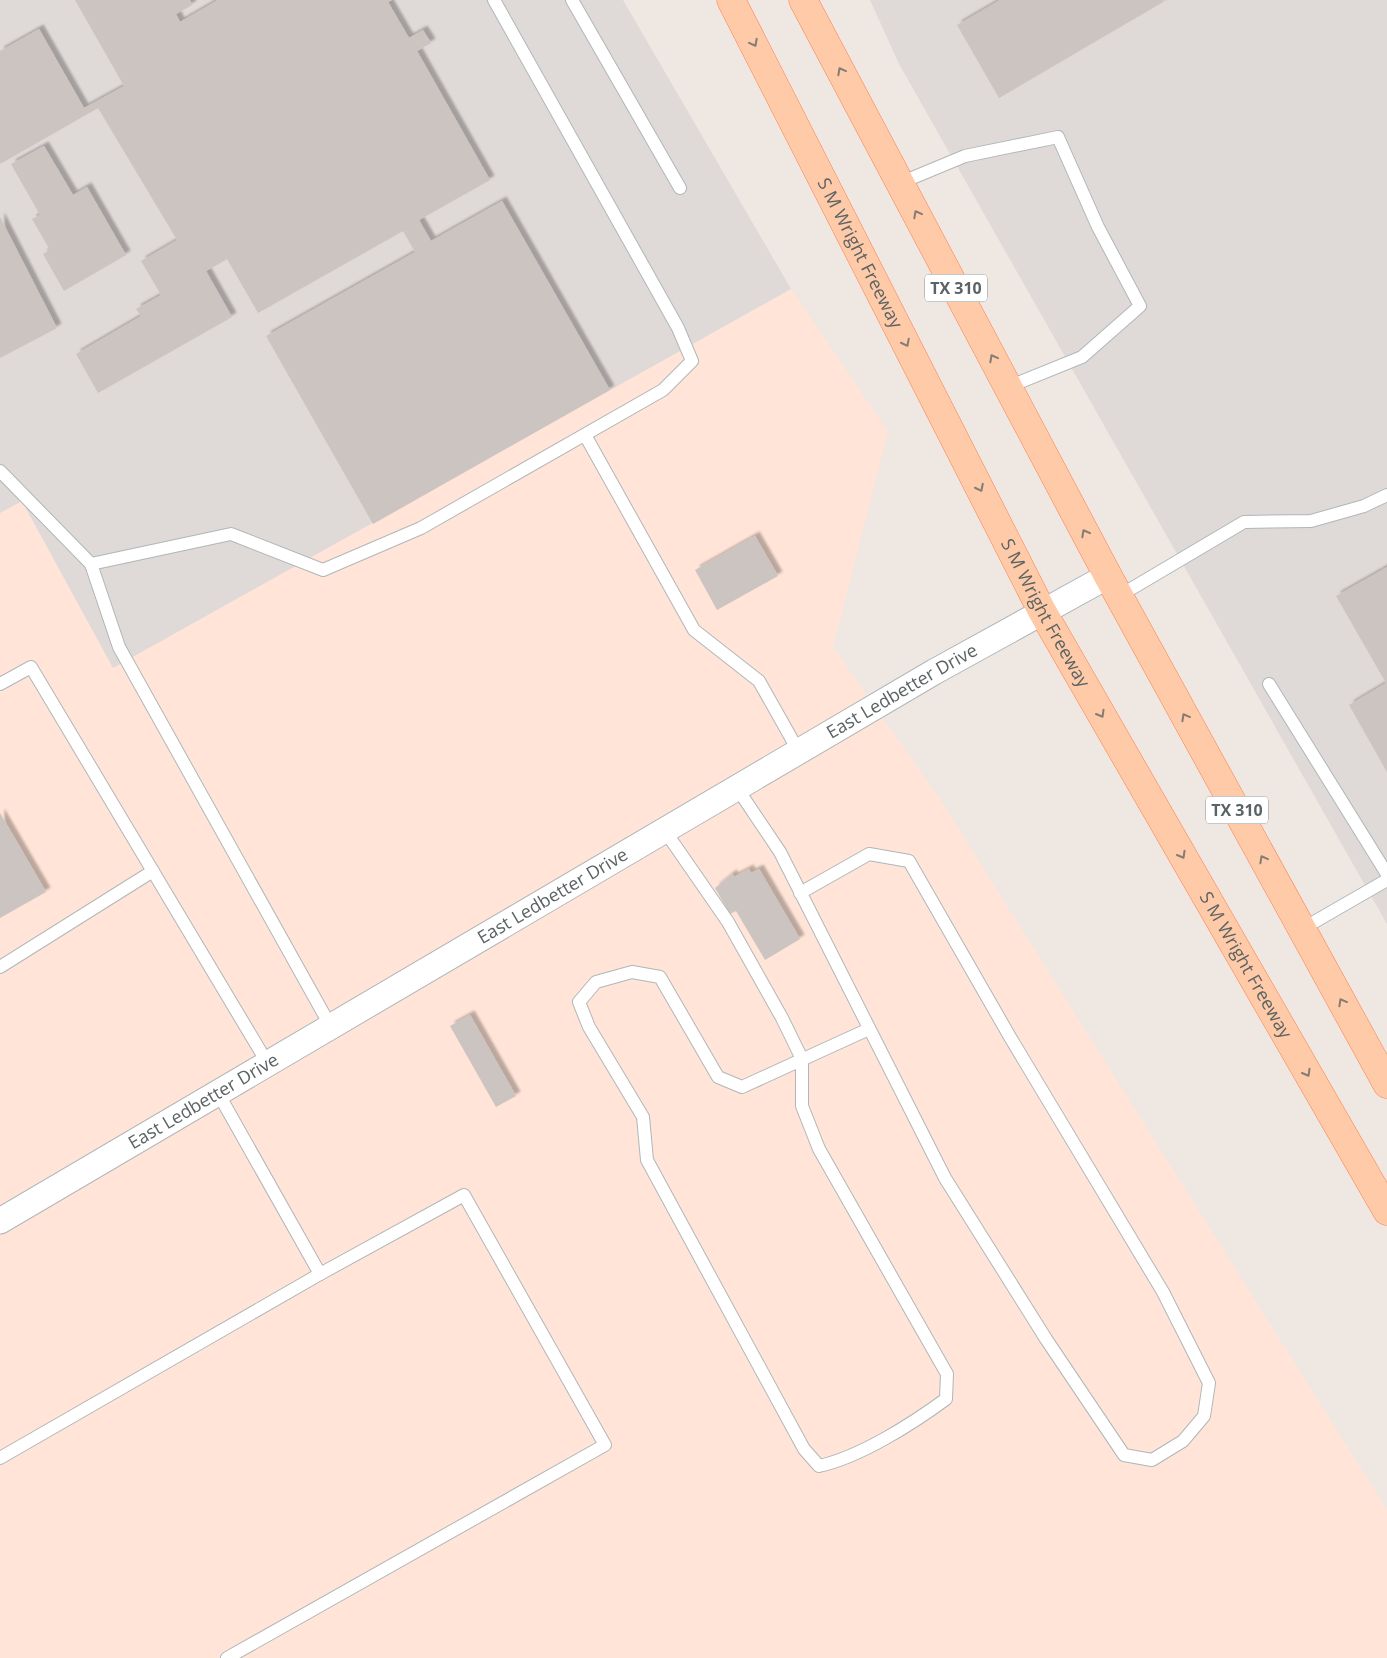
<svg xmlns="http://www.w3.org/2000/svg" width="1387" height="1658" viewBox="0 0 1387 1658" font-family="'Open Sans',sans-serif">
<style>
.commercial{fill:#ffe4d7}
.industrial{fill:#dfd9d7}
.building{fill:#ccc4c1;filter:url(#shadow)}
.lines{fill:none;stroke-linecap:round;stroke-linejoin:round}
.service-casing{stroke:#b0b7b9;stroke-width:14}
.minor-casing{stroke:#b0b7b9;stroke-width:27}
.primary-casing{stroke:#fd7f4d;stroke-width:29}
.service{stroke:#fff;stroke-width:12}
.minor{stroke:#fff;stroke-width:25}
.primary{stroke:#ffcaa7;stroke-width:28}
.oneway{stroke:#847d75}
.labels{text-anchor:middle;stroke-width:5;stroke-linejoin:round;paint-order:stroke}
.shield{fill:#fff;stroke:#8c9292;stroke-width:1}
.shield-label{font-size:16px;font-weight:bold;fill:#5b6364}
.street-label{font-size:18px;fill:#5b6364;stroke:#fff}
</style>
<defs>
<filter id="shadow"><feDropShadow dx="4.5" dy="-4.5" stdDeviation="1" flood-color="#0004"/></filter>
</defs>
<rect width="100%" height="100%" fill="#efe7e2"/>
<path class="commercial" d="M791 289 888 432 833 647 941 801 1387 1510V1658H0V513L21 501 114 667Z"/>
<g class="industrial">
<path d="M0 0H623L791 289 113 668 22 501 0 513Z"/>
<path d="M870 0H1387V924L899 64Z"/>
</g>
<g class="building">
<path d="M75 0H190L192 5 176 14 180 22 218 0H392L388 2 409 38 423 30 431 43 417 51 490 180 419 220 431 241 502 201 610 390 373 524 266 336 415 252 403 231 258 313 227 259 206 271 232 317 98 393 76 354 141 316 136 309 161 295 141 261 177 240 98 108 0 164V51L39 29 84 108 124 86Z"/>
<path d="M1000 0H1162L1163 2 999 98 957 25Z"/>
<path d="M44 146 73 195 87 187 126 255 64 291 43 254 50 250 32 219 40 215 11 164Z"/>
<path d="M0 217 57 328 0 358Z"/>
<path d="M755 536 778 576 717 610 695 570Z"/>
<path d="M1387 567V772L1349 705 1386 683 1336 596Z"/>
<path d="M0 813 46 892 0 918Z"/>
<path d="M749 869 751 873 759 869 800 939 765 960 736 911 730 914 715 888 732 874 734 877Z"/>
<path d="M470 1015 516 1096 496 1107 450 1026Z"/>
</g>
<g class="lines">
<g class="service-casing">
<g id="service">
<path d="M572 0 680 188"/>
<path d="M900 183 965 156 1058 137 1098 227 1140 306 1082 357 1008 387"/>
<path d="M585 435 694 630 759 681 799 752"/>
<path d="M0 471 91 564 231 534 323 570 421 528 663 390 692 361 678 328 494 0"/>
<path d="M91 564 119 647 331 1027"/>
<path d="M1119 596 1244 522 1311 521 1364 506 1387 495"/>
<path d="M0 684 31 667 268 1064"/>
<path d="M1269 684 1387 874"/>
<path d="M737 788 780 852 945 1178 1046 1339 1124 1455 1152 1460 1183 1441 1204 1416 1209 1383 1163 1292 1010 1037 909 861 869 854 800 893"/>
<path d="M665 831 728 922 782 1018 802 1059V1106L819 1149 947 1374 946 1399C912 1424 860 1457 819 1466L804 1449 647 1160 643 1117 589 1027 579 1002 596 982 632 972 660 977 718 1077 742 1087 869 1029"/>
<path d="M1302 929 1387 880"/>
<path d="M0 967 153 871"/>
<path d="M218 1093 320 1274"/>
<path d="M0 1458 320 1274 464 1195 605 1445 227 1658"/>
</g>
</g>
<g class="minor-casing">
<g id="minor">
<path id="s1" d="M0 1221 934 672 1108 576"/>
</g>
</g>
<g class="primary-casing">
<g id="primary">
<path id="s2" d="M731 0 1042 611 1387 1211"/>
<path d="M803 0 1108 576 1387 1084"/>
</g>
</g>
<use href="#service" class="service"/>
<use href="#minor" class="minor"/>
<use href="#primary" class="primary"/>
</g>
<defs><path id="oneway-chevron" d="M-2-3.5L2.5 0L-2 3.5" fill="none" stroke-width="1.6" stroke-linecap="round" stroke-linejoin="round" transform="scale(1.25)"/></defs>
<g class="oneway">
<use href="#oneway-chevron" transform="translate(754 43) rotate(62)"/>
<use href="#oneway-chevron" transform="translate(841 71) rotate(-118)"/>
<use href="#oneway-chevron" transform="translate(917 214) rotate(-118)"/>
<use href="#oneway-chevron" transform="translate(906 343) rotate(63)"/>
<use href="#oneway-chevron" transform="translate(993 358) rotate(-118)"/>
<use href="#oneway-chevron" transform="translate(980 488) rotate(63)"/>
<use href="#oneway-chevron" transform="translate(1085 533) rotate(-118)"/>
<use href="#oneway-chevron" transform="translate(1101 714) rotate(60)"/>
<use href="#oneway-chevron" transform="translate(1185 717) rotate(-119)"/>
<use href="#oneway-chevron" transform="translate(1182 855) rotate(60)"/>
<use href="#oneway-chevron" transform="translate(1263 859) rotate(-119)"/>
<use href="#oneway-chevron" transform="translate(1342 1002) rotate(-119)"/>
<use href="#oneway-chevron" transform="translate(1307 1073) rotate(60)"/>
</g>
<g class="labels">
<g class="shield">
<rect x="925" y="274.5" width="62" height="27" rx="4"/>
<rect x="1206" y="796.5" width="62" height="27" rx="4"/>
</g>
<g class="shield-label">
<text x="956" y="294">TX 310</text>
<text x="1237" y="816">TX 310</text>
</g>
<g class="street-label">
<text dy="6" stroke="none"><textPath href="#s2" startOffset="284">S M Wright Freeway</textPath></text>
<text dy="6" stroke="none"><textPath href="#s2" startOffset="689">S M Wright Freeway</textPath></text>
<text dy="6" stroke="none"><textPath href="#s1" startOffset="1046">East Ledbetter Drive</textPath></text>
<text dy="6" stroke="none"><textPath href="#s1" startOffset="641">East Ledbetter Drive</textPath></text>
<text dy="6" stroke="none"><textPath href="#s2" startOffset="1094">S M Wright Freeway</textPath></text>
<text dy="6" stroke="none"><textPath href="#s1" startOffset="236">East Ledbetter Drive</textPath></text>
</g>
</g>
</svg>
